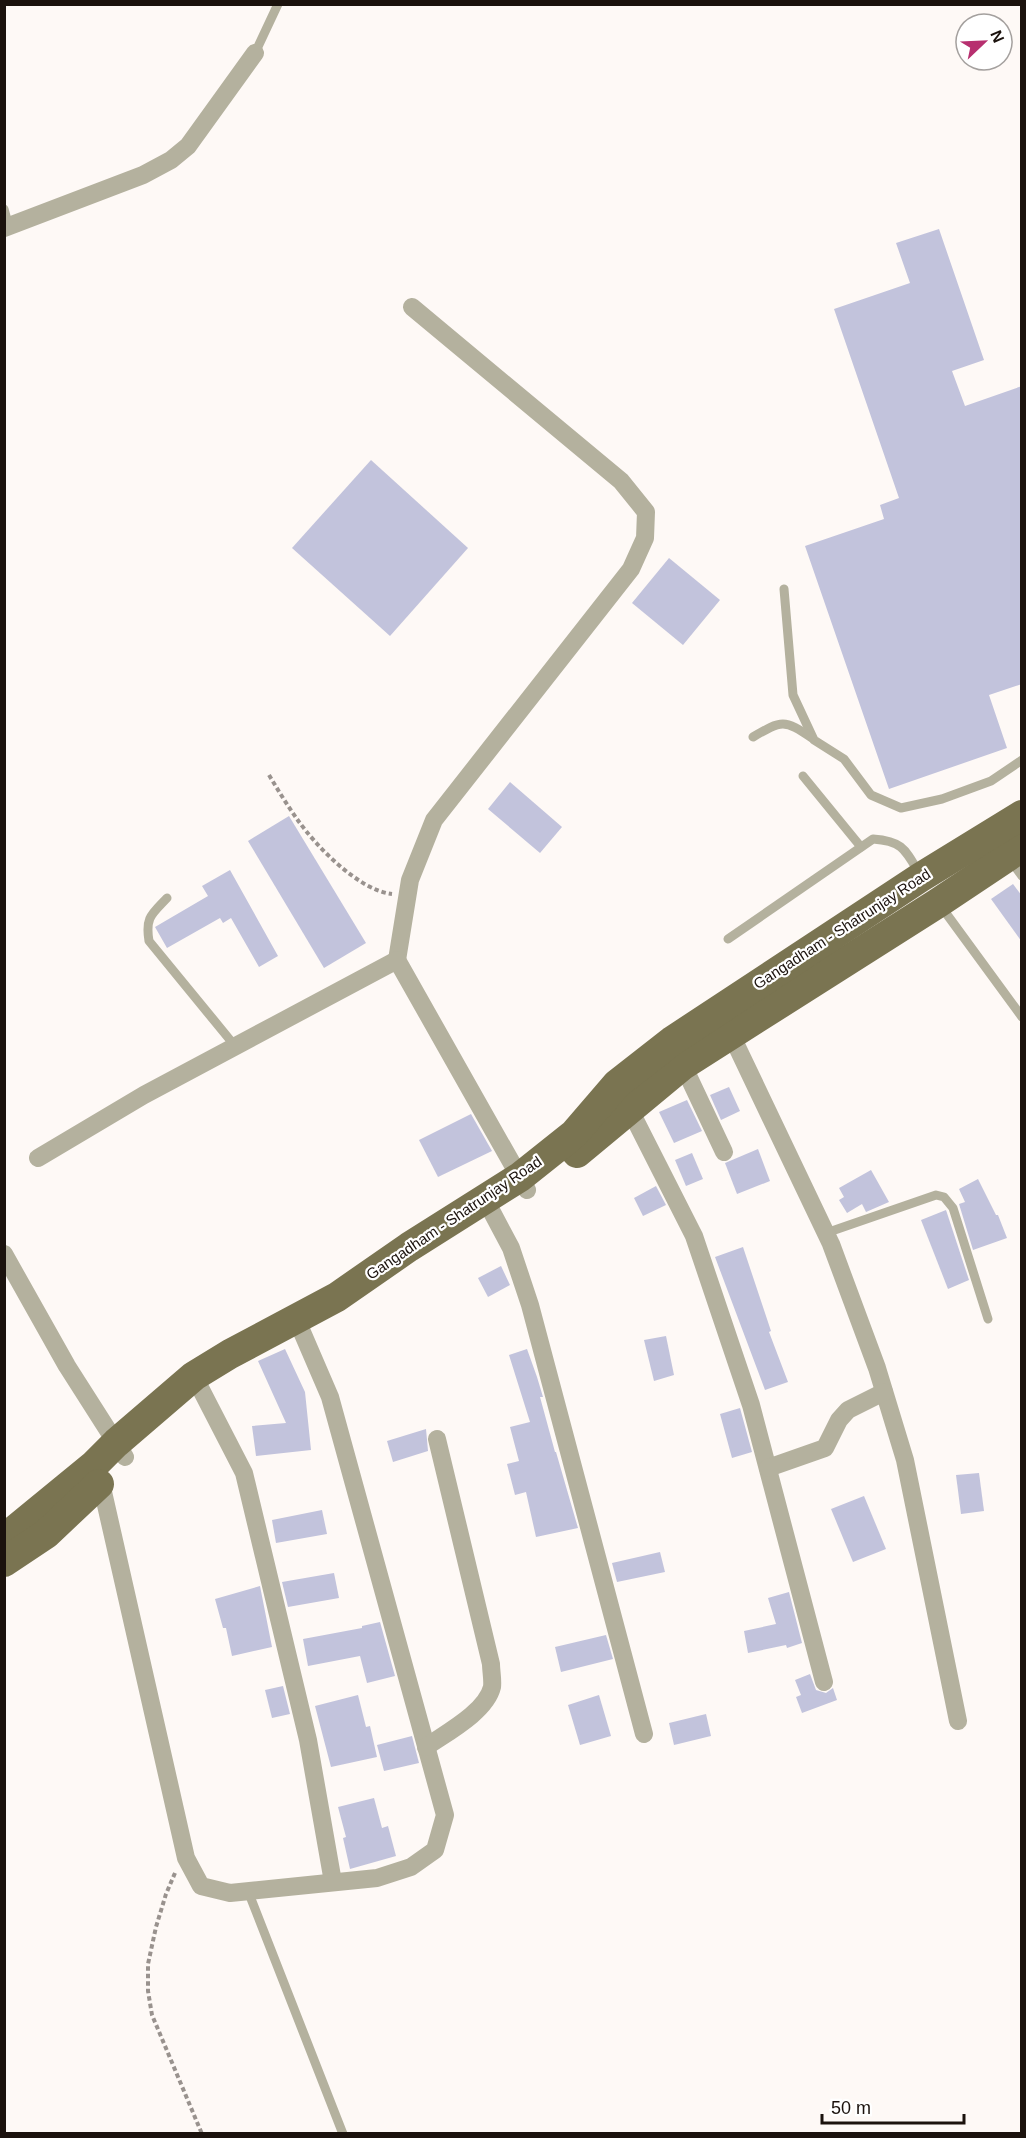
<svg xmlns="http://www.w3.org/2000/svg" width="1026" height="2138" viewBox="0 0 1026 2138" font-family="Arial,sans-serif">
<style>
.building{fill:#c2c3dc}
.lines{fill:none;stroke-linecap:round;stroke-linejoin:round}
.path{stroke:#99928e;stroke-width:4;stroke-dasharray:4.5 3;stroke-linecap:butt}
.lane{stroke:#b4b19e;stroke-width:9}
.street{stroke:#b4b19e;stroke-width:18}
.primary{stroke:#7a7451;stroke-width:30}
.labels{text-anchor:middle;stroke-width:4.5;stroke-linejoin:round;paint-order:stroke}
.street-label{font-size:15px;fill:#1b120d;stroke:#fff}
</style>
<rect width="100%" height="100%" fill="#fef9f6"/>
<g class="building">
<path d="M939 229 984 360 952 371 965 406 1022 386V684L989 695 1007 748 889 789 805 546 884 519 880 505 899 498 834 309 910 283 896 243Z"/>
<path d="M371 460 468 548 390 636 292 548Z"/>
<path d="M669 558 720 600 683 645 632 603Z"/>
<path d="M510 782 562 827 540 853 488 809Z"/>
<path d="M289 816 366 943 324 968 248 841Z"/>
<path d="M230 870 278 956 259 967 231 918 223 923 220 918 167 948 155 927 208 896 202 886Z"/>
<path d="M1013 884 1022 896V942L991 899Z"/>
<path d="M729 1087 740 1111 721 1120 710 1095Z"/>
<path d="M687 1100 702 1131 674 1143 659 1112Z"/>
<path d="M471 1114 492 1151 438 1177 419 1140Z"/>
<path d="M758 1149 770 1181 737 1194 725 1163Z"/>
<path d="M692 1153 703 1179 686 1186 675 1160Z"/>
<path d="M871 1170 889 1202 866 1212 862 1204 847 1213 839 1200 844 1197 839 1188Z"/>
<path d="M978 1179 996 1215H998L1007 1238 973 1250 959 1204 965 1202 959 1189Z"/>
<path d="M656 1186 666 1205 643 1216 634 1198Z"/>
<path d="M946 1210 969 1280 948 1289 921 1220Z"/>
<path d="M743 1247 771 1331 769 1332 788 1382 765 1390 715 1257Z"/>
<path d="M501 1266 510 1285 488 1297 478 1278Z"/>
<path d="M666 1336 674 1375 654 1381 644 1340Z"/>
<path d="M285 1349 305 1392 311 1450 256 1456 252 1426 286 1423 258 1361Z"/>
<path d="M527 1349 537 1377 543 1397H540L555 1452H556L578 1528 536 1537 526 1492 515 1495 507 1464 519 1461 510 1427 530 1422 509 1355Z"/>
<path d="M740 1408 752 1452 732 1458 720 1414Z"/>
<path d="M426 1429 428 1451 393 1462 387 1441Z"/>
<path d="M979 1473 984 1511 961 1514 956 1475Z"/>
<path d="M864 1496 886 1549 853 1562 831 1509Z"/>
<path d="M322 1510 327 1534 276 1543 272 1520Z"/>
<path d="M660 1552 665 1572 617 1582 612 1563Z"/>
<path d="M334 1573 339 1598 288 1607 282 1582Z"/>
<path d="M260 1586 272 1647 232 1656 226 1628H223L215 1599Z"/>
<path d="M789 1592 802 1643 787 1648 786 1645 748 1653 744 1631 776 1624 768 1598Z"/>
<path d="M380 1622 395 1676 367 1683 360 1656 308 1666 303 1639 362 1628V1626Z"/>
<path d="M606 1635 613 1659 561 1672 555 1647Z"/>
<path d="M810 1674 816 1690 826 1693 833 1688 837 1700 802 1713 796 1697 801 1695 795 1680Z"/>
<path d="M283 1686 290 1714 272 1718 265 1690Z"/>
<path d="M358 1695 366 1727 370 1726 377 1757 331 1767 315 1706Z"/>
<path d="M599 1695 611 1736 580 1745 568 1705Z"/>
<path d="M706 1714 711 1736 674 1745 669 1723Z"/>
<path d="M412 1736 419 1763 384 1771 377 1745Z"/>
<path d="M374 1798 382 1828 388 1826 396 1856 350 1869 343 1838 346 1837 338 1807Z"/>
</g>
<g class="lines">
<g class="path">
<path d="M269 775C278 790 287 805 297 819 316 846 358 890 392 894"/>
<path d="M175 1873 166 1894 156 1927 148 1964V1991L152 2015 202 2134"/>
</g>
<g class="lane">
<path d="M255 53 278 4"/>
<path d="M4 209 9 227"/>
<path d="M784 589 793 695 814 740 844 759 871 795 901 808 942 799 991 781 1022 760"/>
<path d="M753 737C782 720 784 719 812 738"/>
<path d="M803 776 861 847"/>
<path d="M1011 861 1022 876"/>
<path d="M167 898C152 914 145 917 149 941L235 1046"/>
<path d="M940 905 1022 1017"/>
<path d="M728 939 873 839C902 841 905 849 919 873"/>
<path d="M826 1233 936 1195 944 1197 953 1208 988 1319"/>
<path d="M248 1891 343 2134"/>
</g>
<g class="street">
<path d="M4 228 143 175 171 160 188 146 255 53"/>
<path d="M397 960 410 880 434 820 631 569 645 538 646 512 621 481 412 307"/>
<path d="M728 1028 831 1244 877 1368 905 1460 958 1721"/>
<path d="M683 1065 724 1152"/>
<path d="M626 1102 694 1236 751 1405 824 1682"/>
<path d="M38 1158 144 1095 397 960 527 1190"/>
<path d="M485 1199 511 1248 530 1305 644 1734"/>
<path d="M4 1254 67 1366 125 1457"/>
<path d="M194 1376 244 1473 308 1740 333 1882"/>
<path d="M768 1468 825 1448 839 1420 848 1410 884 1392"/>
<path d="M101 1483 186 1858 201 1886 230 1893 377 1878 411 1867 435 1850 445 1815 330 1397 296 1318"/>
<path d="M426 1747C446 1733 486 1712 492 1687 493 1680 491 1671 491 1664L437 1439"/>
</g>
<g class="primary">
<path d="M577 1153 683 1065 938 903 1022 847"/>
<path d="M4 1539 94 1465 116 1443 194 1376 230 1354 337 1297 409 1247 520 1177 574 1134 617 1084 672 1041 921 877 1022 815"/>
<path d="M4 1562 46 1534 99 1484"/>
</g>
</g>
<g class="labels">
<g class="street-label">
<text transform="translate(842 929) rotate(-33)" y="5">Gangadham - Shatrunjay Road</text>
<text transform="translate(454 1218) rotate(-34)" y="5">Gangadham - Shatrunjay Road</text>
</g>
</g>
<rect width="1026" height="2138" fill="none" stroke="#1b120d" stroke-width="12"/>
<g transform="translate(984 42) rotate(67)"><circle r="28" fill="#ffffff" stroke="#a4a09e" stroke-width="1.5"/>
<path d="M0-4.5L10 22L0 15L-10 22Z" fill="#b72f6f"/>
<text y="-9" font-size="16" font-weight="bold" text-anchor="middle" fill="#1b120d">N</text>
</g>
<path d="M822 2114v9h142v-9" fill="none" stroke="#1b120d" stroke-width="3"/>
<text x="831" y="2114" font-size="18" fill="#1b120d" stroke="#ffffff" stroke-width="4.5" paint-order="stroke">50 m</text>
</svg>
